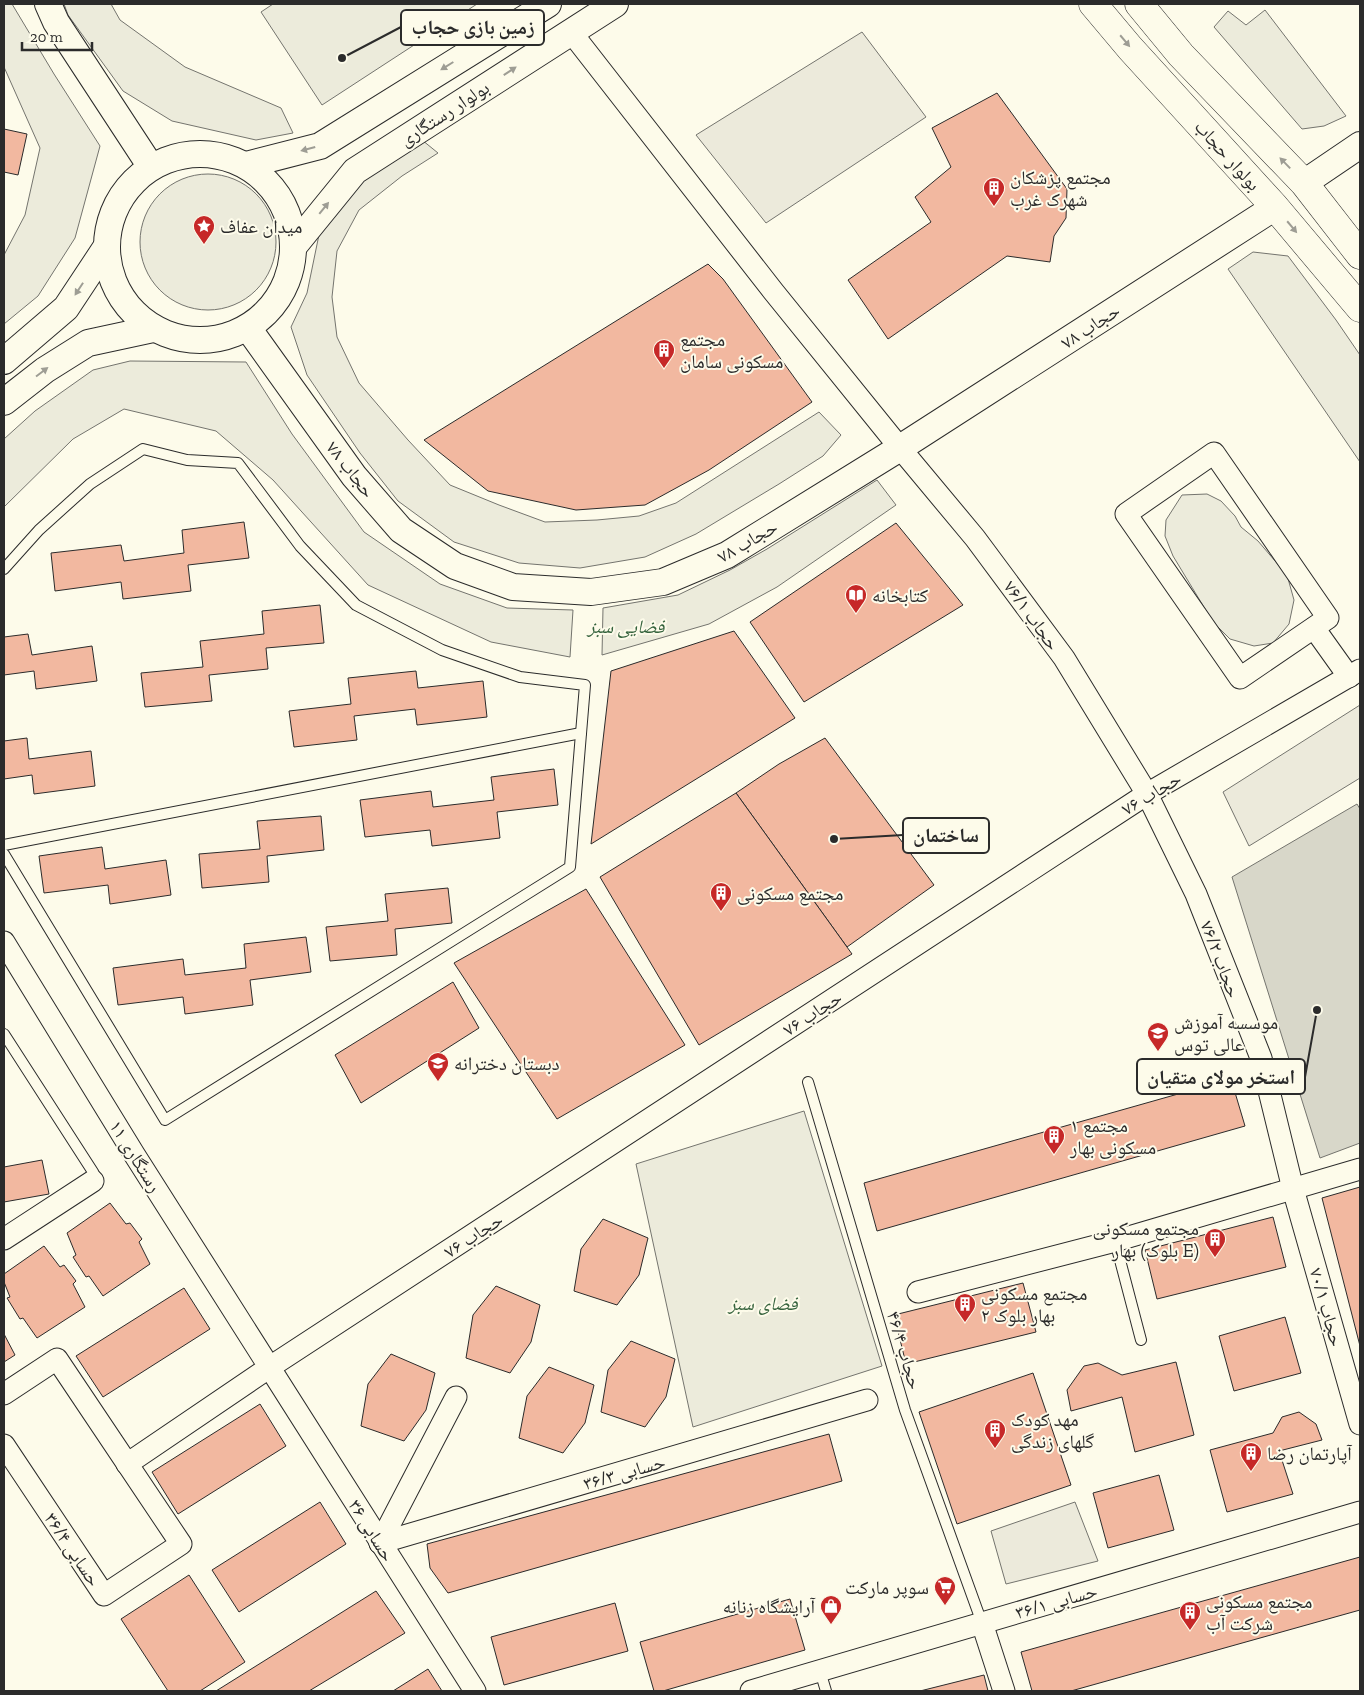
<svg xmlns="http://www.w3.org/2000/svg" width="1364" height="1695" viewBox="0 0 1364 1695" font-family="'Zilla Slab','Noto Naskh Arabic',serif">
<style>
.green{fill:#ecebdb;stroke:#74746e}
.parking{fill:#eceadb;stroke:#74746e}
.water{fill:#d8d7c9;stroke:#74746e}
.building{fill:#f2b8a0;stroke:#2b2b2b}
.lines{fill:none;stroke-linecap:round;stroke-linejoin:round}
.service-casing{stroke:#2b2b2b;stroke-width:12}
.minor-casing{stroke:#2b2b2b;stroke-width:23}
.tertiary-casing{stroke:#2b2b2b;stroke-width:28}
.secondary-casing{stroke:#2b2b2b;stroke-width:29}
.service{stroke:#fdfbea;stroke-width:10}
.minor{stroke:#fdfbea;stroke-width:21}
.tertiary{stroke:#fdfbea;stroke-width:26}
.secondary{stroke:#fdfbea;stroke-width:28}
.oneway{fill:#9e9d94}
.labels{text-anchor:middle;stroke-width:4;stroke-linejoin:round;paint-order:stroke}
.street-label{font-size:19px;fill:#2b2b2b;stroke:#fdfbea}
.poi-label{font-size:19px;fill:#2b2b2b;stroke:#fdfbea;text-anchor:start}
.park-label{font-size:19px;font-style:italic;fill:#34623c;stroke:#fdfbea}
.leader{fill:none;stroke:#2b2b2b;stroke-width:2}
.callout-dot{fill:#2b2b2b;stroke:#fdfbea;stroke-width:2}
.callout{fill:#fdfbea;stroke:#2b2b2b;stroke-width:2}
.callout-label{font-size:20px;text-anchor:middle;font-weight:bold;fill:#2b2b2b}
</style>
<rect width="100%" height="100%" fill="#fdfbea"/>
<g class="green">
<path d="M4 4H12L54 74 100 146 75 238 38 296 4 324V255L25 215 40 148 4 67Z"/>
<path d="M64 4H111L120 20 185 67 281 108 293 133 256 140 172 121 123 91 68 15Z"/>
<path d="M273 4H477L322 105 261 12Z"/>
<path d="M1265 10 1346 116 1324 126 1302 129 1214 27 1228 11 1246 25Z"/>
<path d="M422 140 438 153 402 176 359 210 337 251 332 297 337 337 359 383 408 440 450 485 499 505 545 522 597 520 639 516 676 503 819 412 841 435 823 456 779 484 696 534 645 557 580 568 519 563 454 542 398 501 360 453 307 375 291 327 307 293 321 225 362 181Z"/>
<circle cx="208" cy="242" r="68"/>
<path d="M1253 252 1288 256 1336 320 1360 355V462L1228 269Z"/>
<path d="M130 361 246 362 292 434 364 532 440 584 507 608 573 610 570 657 491 642 368 585 273 480 216 431 124 409 73 439 4 507V439L35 411 93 370Z"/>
<path d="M877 480 896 505 777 587 709 624 602 655 603 608 678 595 730 570 767 549Z"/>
<path d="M1207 494 1221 501 1235 516 1241 527 1258 541 1287 575 1294 600 1289 624 1273 643 1254 646 1230 639 1213 622 1173 556 1165 536 1166 520 1182 495Z"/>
<path d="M804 1111 882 1366 693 1427 636 1164Z"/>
</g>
<g class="parking">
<path d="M862 32 926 117 766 223 696 135Z"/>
<path d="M1360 705V778L1249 846 1223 792Z"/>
<path d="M1075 1502 1098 1561 1006 1584 991 1531Z"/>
</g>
<path class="water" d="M1357 804 1360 809V1143L1320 1158 1232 877Z"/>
<g class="building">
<path d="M997 93 1067 189 1066 218 1054 236 1050 262 1007 256 888 339 848 280 931 222 915 197 951 167 932 128Z"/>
<path d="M4 129 27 134 18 175 4 172Z"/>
<path d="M708 264 723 279 812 402 709 470 645 505 576 510 488 491 424 440Z"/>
<path d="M244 522 249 558 188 565 191 591 123 599 121 582 55 591 51 553 121 545 124 561 184 553 182 530Z"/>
<path d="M896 523 963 605 804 702 750 622Z"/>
<path d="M320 605 324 643 266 648 268 669 209 675 212 701 145 707 141 673 203 667 200 641 264 634 262 611Z"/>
<path d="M734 631 795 718 591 844 611 671Z"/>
<path d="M28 634 32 655 92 646 97 681 36 689 34 671 4 675V637Z"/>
<path d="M416 671 418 688 483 681 487 717 417 725 415 709 354 716 357 740 294 747 289 711 351 704 348 678Z"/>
<path d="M27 738 29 759 91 751 95 786 34 794 32 775 4 779V741Z"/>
<path d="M825 738 934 885 847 947 736 793 779 764Z"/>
<path d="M554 769 558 805 497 812 500 838 432 846 430 830 365 837 360 800 431 791 433 807 494 800 491 777Z"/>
<path d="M736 793 852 954 699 1045 600 877Z"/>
<path d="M321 816 324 850 267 856 269 882 202 888 199 854 260 849 257 821Z"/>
<path d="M102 847 105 869 166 860 171 895 110 904 108 885 44 893 39 856Z"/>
<path d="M448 888 452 923 395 929 397 955 330 961 326 927 388 921 385 894Z"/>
<path d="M586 889 685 1045 557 1119 454 963Z"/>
<path d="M306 937 311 972 250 980 253 1005 185 1014 183 997 118 1005 113 968 183 959 185 975 246 968 244 944Z"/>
<path d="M453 982 479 1028 361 1103 335 1055Z"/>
<path d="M1231 1079 1245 1126 877 1231 864 1183Z"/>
<path d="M42 1160 49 1194 4 1202V1167Z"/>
<path d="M1360 1187V1346L1322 1198Z"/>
<path d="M110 1203 126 1224 130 1223 142 1239 139 1242 150 1264 103 1296 89 1276 86 1277 73 1257 76 1255 67 1233Z"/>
<path d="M1273 1217 1286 1267 1157 1299 1145 1250Z"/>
<path d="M603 1219 648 1238 639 1275 617 1305 574 1291 581 1249Z"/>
<path d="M44 1246 60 1267 64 1265 76 1281 73 1284 85 1307 37 1338 23 1318 20 1319 7 1298 10 1297 4 1282V1274Z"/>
<path d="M1023 1283 1036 1332 906 1364 894 1315Z"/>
<path d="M496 1286 540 1305 531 1342 510 1373 466 1358 473 1315Z"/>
<path d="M184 1288 210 1329 103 1397 76 1356Z"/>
<path d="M1285 1317 1301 1373 1234 1391 1219 1336Z"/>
<path d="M4 1334 15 1355 4 1362Z"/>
<path d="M631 1341 675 1359 666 1397 645 1427 601 1412 608 1370Z"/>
<path d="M391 1354 435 1373 426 1410 404 1441 361 1426 368 1384Z"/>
<path d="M1176 1362 1194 1435 1135 1452 1122 1397 1071 1411 1067 1390 1084 1366 1098 1363 1122 1375Z"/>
<path d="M549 1367 594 1385 585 1423 563 1453 519 1438 527 1396Z"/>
<path d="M1033 1373 1071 1485 957 1524 919 1412Z"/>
<path d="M260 1404 286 1446 178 1514 152 1472Z"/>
<path d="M1299 1412 1316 1424 1322 1440 1279 1451 1293 1494 1227 1512 1210 1450 1273 1433 1282 1417Z"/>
<path d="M829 1434 842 1481 448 1593 430 1568 427 1544Z"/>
<path d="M1159 1475 1174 1530 1108 1548 1093 1493Z"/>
<path d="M320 1502 346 1544 239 1612 212 1570Z"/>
<path d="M1360 1557V1610L1071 1691H1032L1021 1652Z"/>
<path d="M189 1575 245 1662 200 1691H168L121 1619Z"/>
<path d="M376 1591 405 1633 309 1691H216Z"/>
<path d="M790 1599 805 1650 663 1691H654L640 1642Z"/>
<path d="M615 1603 628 1651 504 1685 491 1637Z"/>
<path d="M428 1669 442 1691H393Z"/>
<path d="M984 1675 988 1691H920Z"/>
</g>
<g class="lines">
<g class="service-casing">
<g id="service">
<path d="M4 569 39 530 90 484 143 449 187 460 238 463 300 546 356 605 442 650 520 677 585 685 570 867 165 1120 4 854"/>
<path d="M4 845 581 733"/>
<path d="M4 1034 93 1172 95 1176 93 1181"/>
<path d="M808 1082 905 1410 982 1623"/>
<path d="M1115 1241 1141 1340"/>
<path d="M820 1671 826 1691"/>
</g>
</g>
<g class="minor-casing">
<g id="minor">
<path d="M571 32 773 291 900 448 975 538 1064 658 1147 794 1196 894 1261 1058 1293 1189 1360 1424"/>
<path d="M1214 453 1328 618 1240 678 1126 514Z"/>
<path d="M1314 628 1349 677"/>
<path d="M4 942 134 1154 475 1691"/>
<path d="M4 1239 93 1181"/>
<path d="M918 1292 1115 1241 1360 1169"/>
<path d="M4 1394 57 1359 181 1544 104 1595 4 1445"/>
<path d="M127 1464 270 1367 1147 794 1360 670"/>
<path d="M380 1543 867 1400"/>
<path d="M380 1543 456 1397"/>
<path d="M982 1623 1004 1691"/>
<path d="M751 1691 1360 1512"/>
</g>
</g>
<g class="tertiary-casing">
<g id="tertiary">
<path d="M48 4 56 22 151 167"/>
<circle cx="200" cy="247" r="93"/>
<path d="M246 165 320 146 548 4"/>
<path d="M1304 183 1360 145"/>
<path d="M294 246 355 171 615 4"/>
<path d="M248 328 354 476 401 530 455 566 513 587 591 592 663 582 727 555 900 448 1275 207"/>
<path d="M4 361 66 308 105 249"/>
<path d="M4 402 45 370 88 343 153 329"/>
</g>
</g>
<g class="secondary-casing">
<g id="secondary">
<path d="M1093 4 1130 48 1275 207 1360 308"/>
<path d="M1139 4 1181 55 1304 183 1360 255"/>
</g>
</g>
<use href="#service" class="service"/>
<use href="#minor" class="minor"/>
<use href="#tertiary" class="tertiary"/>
<use href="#secondary" class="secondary"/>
</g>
<defs><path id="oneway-solid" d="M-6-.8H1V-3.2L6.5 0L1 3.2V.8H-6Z" transform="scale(1.25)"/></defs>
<g class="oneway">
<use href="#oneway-solid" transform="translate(1125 41) rotate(50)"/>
<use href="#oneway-solid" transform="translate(447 66) rotate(148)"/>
<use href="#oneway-solid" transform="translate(510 71) rotate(-33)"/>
<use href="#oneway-solid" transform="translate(308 149) rotate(165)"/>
<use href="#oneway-solid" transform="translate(1285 163) rotate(-134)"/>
<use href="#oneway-solid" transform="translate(324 208) rotate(-51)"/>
<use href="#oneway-solid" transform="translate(1292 227) rotate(50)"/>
<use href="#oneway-solid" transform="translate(79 289) rotate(123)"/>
<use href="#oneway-solid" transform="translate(42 372) rotate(-37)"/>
</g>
<defs>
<g id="building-pin" transform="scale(1.125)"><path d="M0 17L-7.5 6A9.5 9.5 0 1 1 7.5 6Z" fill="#c62828" stroke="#fdfbea"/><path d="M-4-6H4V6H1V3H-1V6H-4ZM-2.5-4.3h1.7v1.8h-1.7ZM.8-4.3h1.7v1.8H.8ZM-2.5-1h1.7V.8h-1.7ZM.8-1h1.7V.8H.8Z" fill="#fff"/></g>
<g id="sight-pin" transform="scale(1.125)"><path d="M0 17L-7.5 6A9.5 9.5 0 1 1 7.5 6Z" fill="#c62828" stroke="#fdfbea"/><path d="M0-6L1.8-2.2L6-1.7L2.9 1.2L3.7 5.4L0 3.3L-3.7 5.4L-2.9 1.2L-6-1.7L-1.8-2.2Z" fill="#fff"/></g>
<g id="library-pin" transform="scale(1.125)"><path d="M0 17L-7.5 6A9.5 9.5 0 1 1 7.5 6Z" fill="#c62828" stroke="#fdfbea"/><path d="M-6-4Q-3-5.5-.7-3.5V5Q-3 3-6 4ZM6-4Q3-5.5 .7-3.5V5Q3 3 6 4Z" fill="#fff"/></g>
<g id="university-pin" transform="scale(1.125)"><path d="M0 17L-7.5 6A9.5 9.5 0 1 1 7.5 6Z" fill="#c62828" stroke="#fdfbea"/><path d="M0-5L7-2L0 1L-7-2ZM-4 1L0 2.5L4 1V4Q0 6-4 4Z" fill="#fff"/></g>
<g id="school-pin" transform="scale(1.125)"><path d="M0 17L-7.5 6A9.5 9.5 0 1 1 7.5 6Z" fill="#c62828" stroke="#fdfbea"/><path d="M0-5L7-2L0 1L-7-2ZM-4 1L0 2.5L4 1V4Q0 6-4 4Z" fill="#fff"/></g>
<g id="supermarket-pin" transform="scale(1.125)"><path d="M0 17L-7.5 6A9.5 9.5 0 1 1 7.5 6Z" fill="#c62828" stroke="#fdfbea"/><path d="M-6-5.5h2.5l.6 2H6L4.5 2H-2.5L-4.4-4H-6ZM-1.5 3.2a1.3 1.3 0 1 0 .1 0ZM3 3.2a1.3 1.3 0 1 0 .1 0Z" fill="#fff"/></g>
<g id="shop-pin" transform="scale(1.125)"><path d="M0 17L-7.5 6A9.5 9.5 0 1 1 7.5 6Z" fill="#c62828" stroke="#fdfbea"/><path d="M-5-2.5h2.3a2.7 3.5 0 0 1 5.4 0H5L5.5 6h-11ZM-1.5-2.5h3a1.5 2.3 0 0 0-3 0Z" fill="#fff"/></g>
</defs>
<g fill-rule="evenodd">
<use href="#building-pin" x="994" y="188"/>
<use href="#sight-pin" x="204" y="226"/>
<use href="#building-pin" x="664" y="350"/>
<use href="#library-pin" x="856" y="595"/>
<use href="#building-pin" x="721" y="893"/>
<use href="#university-pin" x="1158" y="1033"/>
<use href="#school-pin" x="438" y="1063"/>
<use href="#building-pin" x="1054" y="1136"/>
<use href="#building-pin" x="1215" y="1239"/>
<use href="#building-pin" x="965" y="1304"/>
<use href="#building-pin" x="995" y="1430"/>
<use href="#building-pin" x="1251" y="1453"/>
<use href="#supermarket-pin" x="945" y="1587"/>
<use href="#shop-pin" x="831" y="1606"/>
<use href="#building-pin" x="1190" y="1612"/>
</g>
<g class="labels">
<g class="street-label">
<text transform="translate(444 113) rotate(-33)" y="7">بولوار رستگاری</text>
<text transform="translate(1228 155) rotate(48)" y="7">بولوار حجاب</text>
<text transform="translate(1090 326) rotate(-33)" y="7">حجاب ۷۸</text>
<text transform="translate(351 469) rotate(52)" y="7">حجاب ۷۸</text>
<text transform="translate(747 541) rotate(-30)" y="7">حجاب ۷۸</text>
<text transform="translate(1032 615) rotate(54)" y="7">حجاب ۷۶/۱</text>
<text transform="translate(1151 793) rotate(-31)" y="7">حجاب ۷۶</text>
<text transform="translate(1221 959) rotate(69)" y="7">حجاب ۷۶/۲</text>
<text transform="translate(812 1013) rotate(-33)" y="7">حجاب ۷۶</text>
<text transform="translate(136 1156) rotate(58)" y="7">رستگاری ۱۱</text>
<text transform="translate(473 1235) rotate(-33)" y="7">حجاب ۷۶</text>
<text transform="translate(1327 1307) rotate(74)" y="7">حجاب ۷۰/۱</text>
<text transform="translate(905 1350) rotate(73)" y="7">حجاب ۴۶/۴</text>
<text transform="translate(624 1472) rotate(-16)" y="7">حسابی ۳۶/۳</text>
<text transform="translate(372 1530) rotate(58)" y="7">حسابی ۳۶</text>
<text transform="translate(73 1549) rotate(56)" y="7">حسابی ۳۶/۴</text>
<text transform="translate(1056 1601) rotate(-16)" y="7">حسابی ۳۶/۱</text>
</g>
<g class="poi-label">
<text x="1010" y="184">مجتمع پزشکان<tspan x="1010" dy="22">شهرک غرب</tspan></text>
<text x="220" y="233">میدان عفاف</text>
<text x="680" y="346">مجتمع<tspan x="680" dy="22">مسکونی سامان</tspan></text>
<text x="872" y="602">کتابخانه</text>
<text x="737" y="900">مجتمع مسکونی</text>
<text x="1174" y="1029">موسسه آموزش<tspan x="1174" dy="22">عالی توس</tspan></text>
<text x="454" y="1070">دبستان دخترانه</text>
<text x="1070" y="1132">۱ مجتمع<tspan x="1070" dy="22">مسکونی بهار</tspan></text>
<text x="1199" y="1235" text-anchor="end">مجتمع مسکونی<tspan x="1199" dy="22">بهار (بلوک E)</tspan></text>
<text x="981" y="1300">مجتمع مسکونی<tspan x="981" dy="22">بهار بلوک ۲</tspan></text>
<text x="1011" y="1426">مهد کودک<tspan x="1011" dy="22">گلهای زندگی</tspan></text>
<text x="1267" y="1460">آپارتمان رضا</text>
<text x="929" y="1594" text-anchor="end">سوپر مارکت</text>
<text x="1206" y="1608">مجتمع مسکونی<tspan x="1206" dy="22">شرکت آب</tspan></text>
<text x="815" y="1613" text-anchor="end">آرایشگاه زنانه</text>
</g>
<g class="park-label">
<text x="626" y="633">فضایی سبز</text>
<text x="763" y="1310">فضای سبز</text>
</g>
</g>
<path class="leader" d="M342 58L401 27M834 839L903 835M1317 1010L1305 1077"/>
<g class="callout-dot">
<circle cx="342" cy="58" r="5"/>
<circle cx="834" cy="839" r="5"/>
<circle cx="1317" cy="1010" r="5"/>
</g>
<g class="callout">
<rect x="401" y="10" width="143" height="35" rx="5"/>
<rect x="903" y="818" width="86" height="35" rx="5"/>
<rect x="1137" y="1059" width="168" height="35" rx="5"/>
</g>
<g class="callout-label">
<text x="473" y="34">زمین بازی حجاب</text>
<text x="946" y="842">ساختمان</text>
<text x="1221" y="1084">استخر مولای متقیان</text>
</g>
<rect width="1364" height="1695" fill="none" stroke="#2b2b2b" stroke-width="10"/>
<path d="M22 42v8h70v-8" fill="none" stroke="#2b2b2b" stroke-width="2.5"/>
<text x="30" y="42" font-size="15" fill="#2b2b2b" stroke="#fdfbea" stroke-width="4" paint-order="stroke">20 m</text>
</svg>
